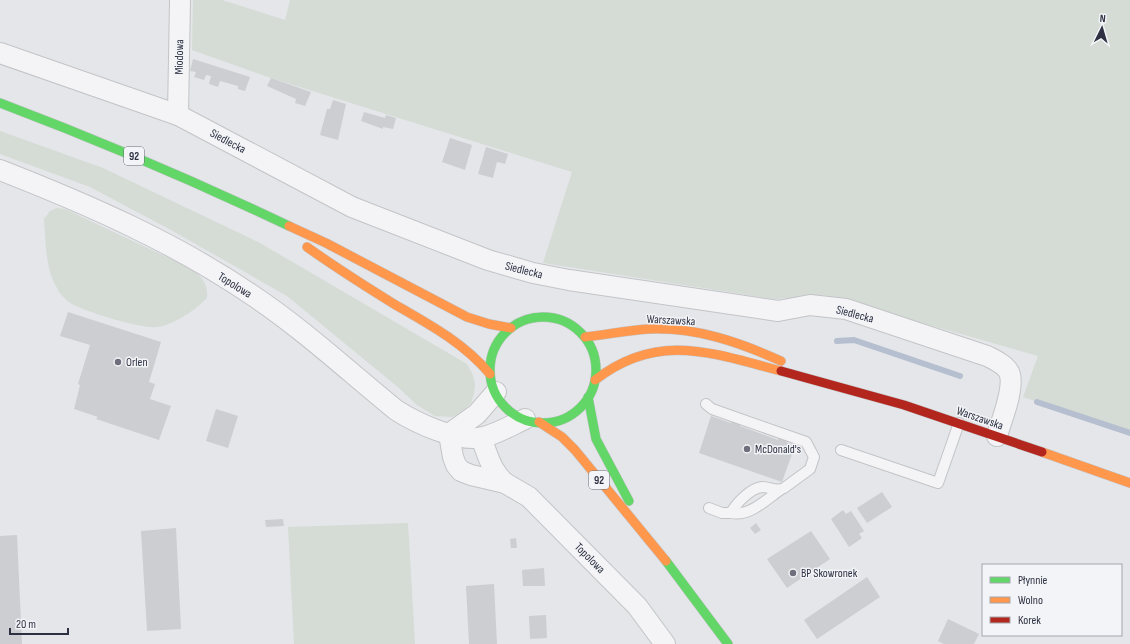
<svg xmlns="http://www.w3.org/2000/svg" width="1130" height="644" viewBox="0 0 1130 644" font-family="'Sofia Sans Condensed',sans-serif">
<style>
.green{fill:#d4dcd5}
.lines{fill:none;stroke-linecap:round;stroke-linejoin:round}
.stream{stroke:#b6bfd0;stroke-width:6}
.building{fill:#cdced1}
.lane-casing{stroke:#c3c4c7;stroke-width:12}
.street-casing{stroke:#c3c4c7;stroke-width:22}
.fast-casing{stroke:#c3c4c7;stroke-width:10}
.slow-casing{stroke:#c3c4c7;stroke-width:10}
.jam-casing{stroke:#c3c4c7;stroke-width:10}
.lane{stroke:#f4f4f6;stroke-width:10}
.street{stroke:#f4f4f6;stroke-width:20}
.fast{stroke:#63d668;stroke-width:9}
.slow{stroke:#ff974d;stroke-width:9}
.jam{stroke:#b3261e;stroke-width:9}
.poi-dot{fill:#6d707c;stroke:#f3f4f7;stroke-width:1.5}
.labels{text-anchor:middle;stroke-width:3;stroke-linejoin:round;paint-order:stroke}
.shield{fill:#f3f4f7;stroke:#686c78;stroke-width:1}
.shield-label{font-size:11px;font-weight:bold;fill:#2d3141}
.street-label{font-size:12px;fill:#2d3141;stroke:#f3f4f7}
.poi-label{font-size:12px;fill:#2d3141;stroke:#f3f4f7;text-anchor:start}
</style>
<rect width="100%" height="100%" fill="#e4e6e9"/>
<g class="green">
<path d="M193 0H222L285 20 290 0H1130V433L1023 397 1038 356 824 295 774 299 543 263 572 172 271 78 192 50Z"/>
<path d="M0 131 103 168 260 243 467 364 472 373 475 383 474 394 471 403 462 413 452 417 435 416 417 405 399 388 287 296 171 230 90 187 0 154Z"/>
<path d="M57 208 65 209 194 270C203 279 208 285 207 298 195 310 174 325 157 327 142 329 81 311 69 302 65 299 59 293 57 288 45 268 46 242 44 219L50 211Z"/>
<path d="M408 523 415 644H294L288 527Z"/>
</g>
<g class="lines">
<g class="stream">
<path d="M837 341 854 340 960 376"/>
<path d="M1037 402 1130 433"/>
</g>
</g>
<g class="building">
<path d="M193 59 250 77 245 91 238 89V86L220 81 218 87 209 84 211 76 206 75 204 80 194 77 196 72 190 71Z"/>
<path d="M271 78 311 92 305 106 295 103 296 99 267 86Z"/>
<path d="M333 100 346 104 338 140 320 135 327 109H330Z"/>
<path d="M364 112 385 118 386 115 396 118 393 129 383 127V129L361 121Z"/>
<path d="M450 138 472 145 465 170 442 162Z"/>
<path d="M486 147 508 154 505 164 497 162 493 178 478 174Z"/>
<path d="M68 312 161 342 149 382 155 384 150 399 171 406 159 440 96 419 98 417 74 409 80 385 78 384 90 345 60 336Z"/>
<path d="M216 409 238 416 228 448 206 441Z"/>
<path d="M711 416 731 423 732 421 740 424V426L778 440V438L787 440 786 442 795 446 782 482 699 453Z"/>
<path d="M882 492 892 507 867 523 857 508Z"/>
<path d="M843 510 846 514 851 511 864 531 859 534 862 538 849 547 831 519Z"/>
<path d="M283 519 284 526 266 527 265 520Z"/>
<path d="M756 523 761 530 755 534 750 528Z"/>
<path d="M176 528 181 629 147 631 141 531Z"/>
<path d="M811 531 830 559 787 588 767 559Z"/>
<path d="M17 535 22 644H0V536Z"/>
<path d="M516 538 517 548H511L510 539Z"/>
<path d="M544 568 545 586H523L522 570Z"/>
<path d="M867 577 880 597 817 639 804 620Z"/>
<path d="M494 584 497 644H469L466 586Z"/>
<path d="M546 615 547 638 530 639 529 616Z"/>
<path d="M948 619 979 634 974 644H944L938 641Z"/>
</g>
<g class="lines">
<g class="lane-casing">
<g id="lane">
<path d="M706 404 712 409 806 442 814 457 810 469 784 488C777 492 770 487 762 487 751 488 736 503 731 513H722L709 508"/>
<path d="M841 450 938 483 959 423"/>
<path d="M731 513C749 517 766 500 780 490"/>
</g>
</g>
<g class="street-casing">
<g id="street">
<path d="M0 53 178 115 352 207 488 260 533 273 569 280 778 311 810 305 846 309 987 356C995 360 1008 366 1010 375 1014 391 1001 421 997 436"/>
<path d="M178 115 180 0"/>
<path d="M0 170C87 204 174 242 252 295 303 329 348 371 396 410 416 423 459 443 483 437 497 434 512 425 525 419"/>
<path d="M449 434 453 457 456 465 461 471 471 475 505 483 529 497 637 606 665 644"/>
<path d="M449 434 477 414 496 392"/>
<path d="M481 438C488 455 491 471 505 483"/>
</g>
</g>
<g class="fast-casing">
<g id="fast">
<path d="M0 103C98 140 194 181 289 226"/>
<circle cx="543" cy="370" r="53"/>
<path d="M588 397 596 439 629 501"/>
<path d="M666 561 728 644"/>
</g>
</g>
<g class="slow-casing">
<g id="slow">
<path d="M289 226 326 243 467 317 489 324 511 328"/>
<path d="M307 247C335 267 365 286 394 304 429 324 464 343 490 374"/>
<path d="M585 337C606 335 627 330 649 329 696 327 739 342 781 361"/>
<path d="M595 380C658 331 712 353 781 371"/>
<path d="M539 422 562 437 575 450 666 561"/>
<path d="M1042 452 1130 483"/>
</g>
</g>
<g class="jam-casing">
<path id="jam" d="M781 371 904 405 1042 452"/>
</g>
<use href="#lane" class="lane"/>
<use href="#street" class="street"/>
<use href="#fast" class="fast"/>
<use href="#slow" class="slow"/>
<use href="#jam" class="jam"/>
</g>
<g class="poi-dot">
<circle cx="118" cy="362" r="4"/>
<circle cx="747" cy="449" r="4"/>
<circle cx="793" cy="573" r="4"/>
</g>
<g class="labels">
<g class="shield">
<rect x="124" y="147" width="20" height="18" rx="3"/>
<rect x="589" y="471" width="20" height="18" rx="3"/>
</g>
<g class="shield-label">
<text x="134" y="160">92</text>
<text x="599" y="484">92</text>
</g>
<g class="street-label">
<text transform="translate(179 57) rotate(-89)" y="4">Miodowa</text>
<text transform="translate(228 141) rotate(28)" y="4">Siedlecka</text>
<text transform="translate(524 270) rotate(14)" y="4">Siedlecka</text>
<text transform="translate(235 285) rotate(32)" y="4">Topolowa</text>
<text transform="translate(855 314) rotate(15)" y="4">Siedlecka</text>
<text transform="translate(671 320) rotate(3)" y="4">Warszawska</text>
<text transform="translate(980 418) rotate(19)" y="4">Warszawska</text>
<text transform="translate(590 558) rotate(45)" y="4">Topolowa</text>
</g>
<g class="poi-label">
<text x="126" y="366">Orlen</text>
<text x="755" y="453">McDonald's</text>
<text x="801" y="577">BP Skowronek</text>
</g>
</g>
<rect x="982" y="564" width="140" height="72" fill="#f3f4f7" stroke="#a4a6ae"/>
<rect x="990" y="577" width="20" height="6" fill="#63d668" stroke="#a4a6ae"/>
<text x="1018" y="584" font-size="12" fill="#2d3141">Płynnie</text>
<rect x="990" y="597" width="20" height="6" fill="#ff974d" stroke="#a4a6ae"/>
<text x="1018" y="604" font-size="12" fill="#2d3141">Wolno</text>
<rect x="990" y="617" width="20" height="6" fill="#b3261e" stroke="#a4a6ae"/>
<text x="1018" y="624" font-size="12" fill="#2d3141">Korek</text>
<g transform="translate(1102 28) rotate(5)" stroke="#f3f4f7" stroke-width="3" paint-order="stroke">
<path d="M0-3L7 15L0 10L-7 15Z" fill="#2d3141"/>
<text y="-6" font-size="11" font-weight="bold" text-anchor="middle" fill="#2d3141">N</text>
</g>
<path d="M10 628v6h58v-6" fill="none" stroke="#2d3141" stroke-width="2"/>
<text x="16" y="628" font-size="12" fill="#2d3141" stroke="#f3f4f7" stroke-width="3" paint-order="stroke">20 m</text>
</svg>
